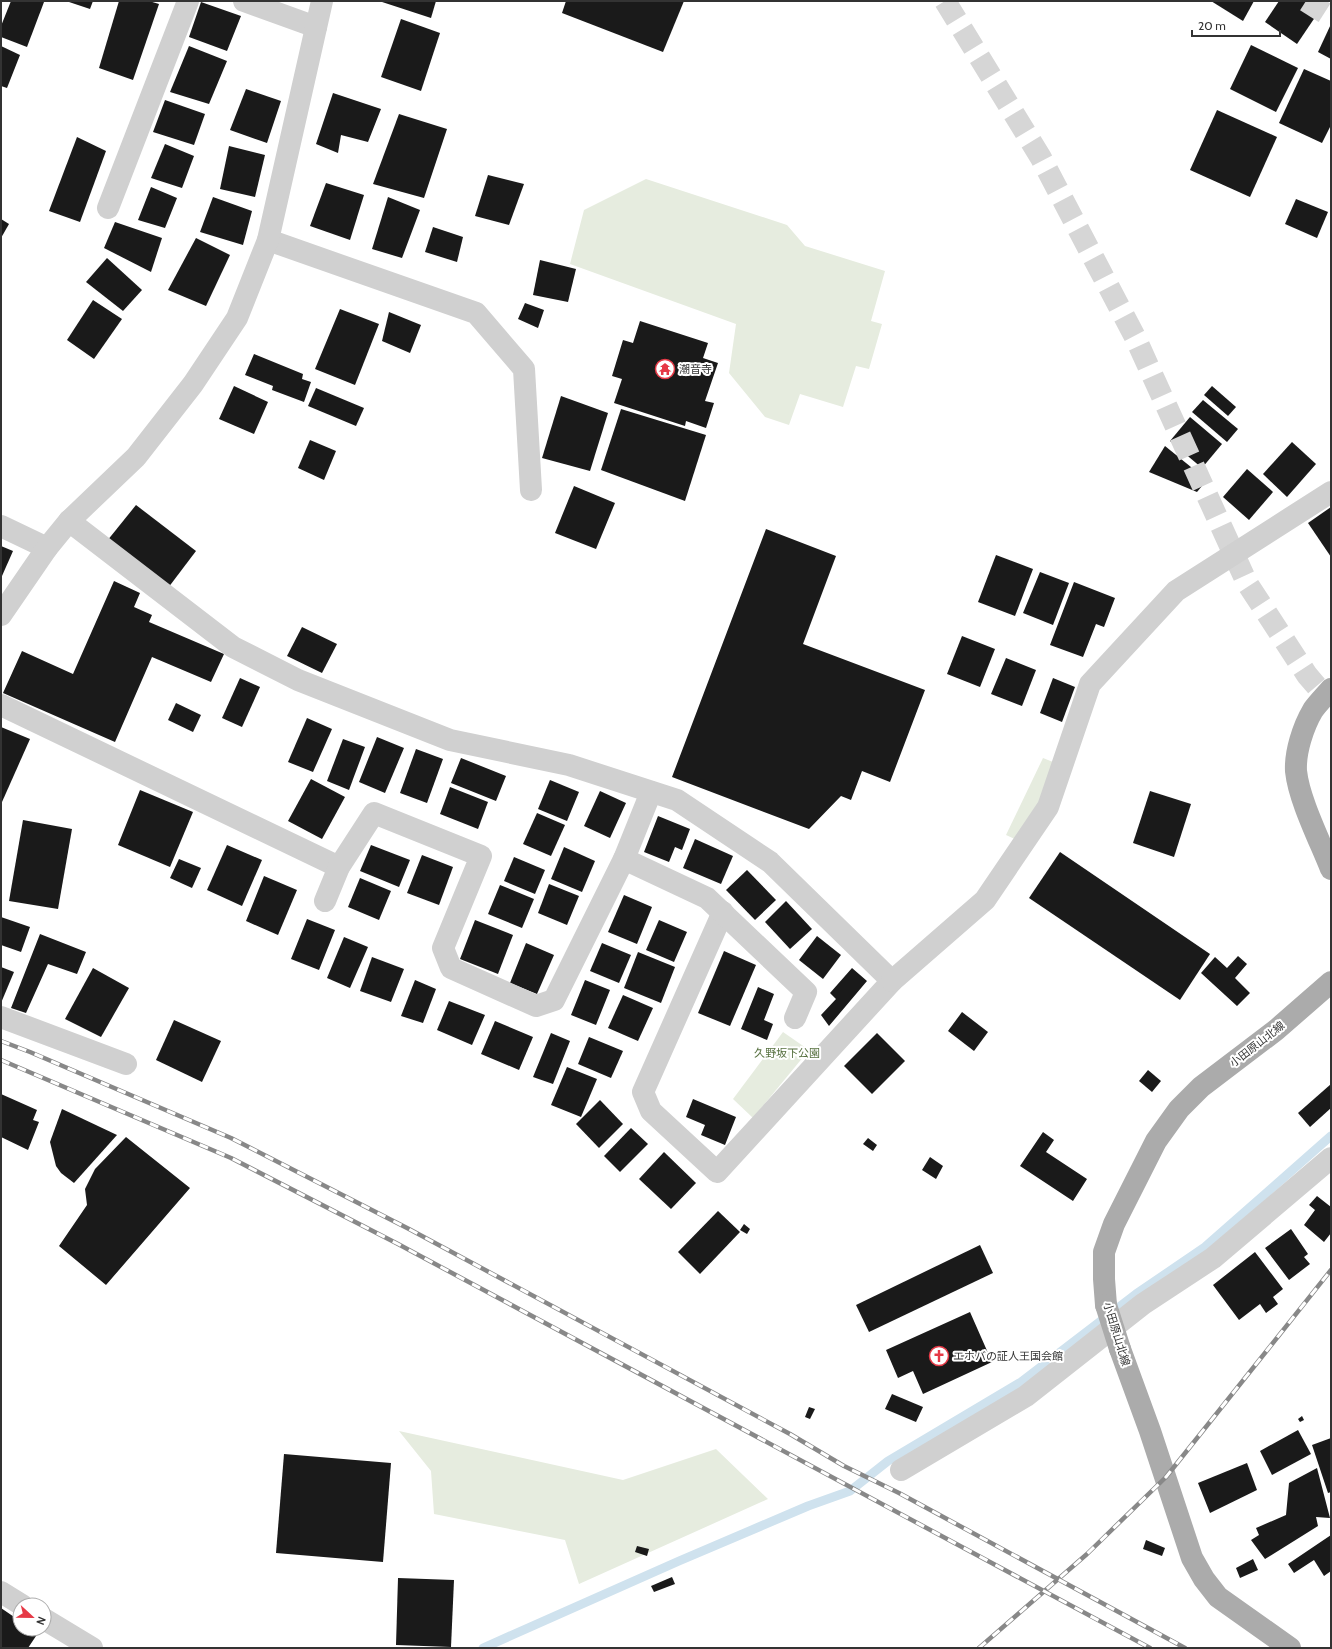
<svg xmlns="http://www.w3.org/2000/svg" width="1332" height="1649" viewBox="0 0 1332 1649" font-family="Cabin,'Noto Sans JP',sans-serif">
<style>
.green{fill:#e6ecdf}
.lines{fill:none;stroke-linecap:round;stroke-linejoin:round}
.stream{stroke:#cfe2ee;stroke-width:9}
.building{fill:#1a1a1a}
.major-tunnel{stroke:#d6d6d6;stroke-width:22;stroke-dasharray:22 11;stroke-linecap:butt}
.highway-tunnel{stroke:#d6d6d6;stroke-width:22;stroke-dasharray:22 11;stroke-linecap:butt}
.minor{stroke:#d0d0d0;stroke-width:22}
.major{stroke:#ababab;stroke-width:22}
.rail-casing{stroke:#888;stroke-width:4.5}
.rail{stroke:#fff;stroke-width:3;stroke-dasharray:9;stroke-linecap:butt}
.major-bridge{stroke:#ababab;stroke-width:22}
.labels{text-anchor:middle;stroke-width:4;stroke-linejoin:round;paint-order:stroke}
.poi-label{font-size:11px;fill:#333;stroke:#fff;text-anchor:start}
.street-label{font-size:11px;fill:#333;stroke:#fff}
.park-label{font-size:11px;fill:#56703f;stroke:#fff}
</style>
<rect width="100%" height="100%" fill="#fff"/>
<g class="green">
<path d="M646 179 787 225 805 246 885 271 871 321 882 324 869 369 856 366 843 407 800 394 789 425 765 417 729 373 736 324 570 264 584 210Z"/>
<path d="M1043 758 1058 764 1021 842 1006 835Z"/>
<path d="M783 1032 809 1050 753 1118 733 1099Z"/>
<path d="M399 1431 623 1480 716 1449 768 1499 579 1584 565 1540 434 1514 431 1471Z"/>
</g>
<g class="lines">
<path class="stream" d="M483 1648 679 1561 808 1506 850 1491 888 1461 1021 1382 1136 1294 1205 1247 1331 1136"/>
</g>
<g class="building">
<path d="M11 1 44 2 27 47 1 37V26Z"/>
<path d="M66 1H93L90 9Z"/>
<path d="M119 1H149L159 4 133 80 99 68Z"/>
<path d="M379 1H436L431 18Z"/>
<path d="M566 1H684L663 52 562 13Z"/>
<path d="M1211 1H1254L1243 21Z"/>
<path d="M1279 1H1326L1297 44 1265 22Z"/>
<path d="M201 2 241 16 227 51 189 37Z"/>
<path d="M401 19 440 33 421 91 381 77Z"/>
<path d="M1331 24V59L1318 52Z"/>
<path d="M1251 45 1298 68 1276 112 1230 89Z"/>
<path d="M1 46 20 55 7 88 1 86Z"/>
<path d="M189 46 227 61 209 104 170 92Z"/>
<path d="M1304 69 1331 81V125L1322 143 1279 123Z"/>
<path d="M246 89 281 101 267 143 230 130Z"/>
<path d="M333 93 381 109 368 142 341 135 338 153 316 144Z"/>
<path d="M165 100 205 114 194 145 153 132Z"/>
<path d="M1217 110 1277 137 1250 197 1190 170Z"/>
<path d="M399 114 447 129 424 198 373 184Z"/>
<path d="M77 137 106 151 80 222 49 211Z"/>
<path d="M165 144 194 156 182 188 151 178Z"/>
<path d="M229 146 265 155 255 197 220 189Z"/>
<path d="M488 175 524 184 509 225 475 216Z"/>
<path d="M326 183 364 195 350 240 310 226Z"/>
<path d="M151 187 177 198 165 228 138 220Z"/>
<path d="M213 197 252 211 243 245 200 232Z"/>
<path d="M388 197 420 210 402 258 372 249Z"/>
<path d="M1296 199 1328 212 1317 238 1285 224Z"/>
<path d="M1 219 9 224 1 238Z"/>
<path d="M115 222 162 238 151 272 104 248Z"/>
<path d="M433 227 463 237 457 262 425 252Z"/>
<path d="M196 238 230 255 206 306 168 290Z"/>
<path d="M107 258 142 290 123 311 86 282Z"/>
<path d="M540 260 576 269 568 302 533 295Z"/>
<path d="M93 300 122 319 94 359 67 340Z"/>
<path d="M525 303 544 310 538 328 518 319Z"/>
<path d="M340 309 379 324 355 385 315 369Z"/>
<path d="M389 312 421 325 410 353 382 341Z"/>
<path d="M640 321 708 343 703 358 718 363 705 401 714 403 706 428 686 421 685 426 614 403 622 379 612 376 623 340 633 343Z"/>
<path d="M254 354 303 374 302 379 311 382 304 402 272 390 273 386 245 375Z"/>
<path d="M234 386 268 402 254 434 219 419Z"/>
<path d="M1212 386 1236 407 1228 416 1204 395Z"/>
<path d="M316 388 364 408 356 426 308 406Z"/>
<path d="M561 396 608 413 590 471 542 458Z"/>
<path d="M1203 400 1238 429 1227 442 1192 412Z"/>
<path d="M621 409 706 435 685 501 601 470Z"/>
<path d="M1190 417 1222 444 1202 468 1170 441Z"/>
<path d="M310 440 336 451 324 480 298 468Z"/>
<path d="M1292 442 1316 464 1287 497 1263 474Z"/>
<path d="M1165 446 1207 480 1197 492 1149 472Z"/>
<path d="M1247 469 1273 492 1249 520 1223 497Z"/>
<path d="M574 486 615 503 596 549 555 533Z"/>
<path d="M136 505 196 551 168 588 107 541Z"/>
<path d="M1331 507V557L1308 523Z"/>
<path d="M766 529 836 556 803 644 925 690 890 782 862 771 851 800 841 796 809 829 672 777Z"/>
<path d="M1 546 13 551 2 576 1 575Z"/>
<path d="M996 555 1033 569 1015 616 978 602Z"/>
<path d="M1040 572 1069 583 1053 625 1023 613Z"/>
<path d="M114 581 140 593 134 607 152 615 149 622 224 654 211 682 152 657 115 742 3 693 22 651 73 674Z"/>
<path d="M1074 582 1115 598 1104 627 1096 624 1083 657 1050 645Z"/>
<path d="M302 627 337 644 322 673 287 656Z"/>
<path d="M962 636 995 649 980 687 947 674Z"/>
<path d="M1006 658 1036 670 1022 706 991 694Z"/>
<path d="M240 678 260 687 242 727 222 718Z"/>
<path d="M1053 678 1075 687 1062 722 1040 713Z"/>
<path d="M176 703 201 715 193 732 168 720Z"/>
<path d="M307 718 332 729 313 772 288 762Z"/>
<path d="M1 727 30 739 2 802H1Z"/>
<path d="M377 737 404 748 385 793 359 782Z"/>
<path d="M343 739 365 747 349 790 327 781Z"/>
<path d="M416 749 443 759 427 803 400 793Z"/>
<path d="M461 758 506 776 496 801 451 783Z"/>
<path d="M311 779 345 797 322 839 288 821Z"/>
<path d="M550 780 579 792 567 821 538 809Z"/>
<path d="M450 787 488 802 478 829 440 814Z"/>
<path d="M140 790 193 812 170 867 118 845Z"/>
<path d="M600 791 626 803 610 838 584 826Z"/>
<path d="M1150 791 1191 804 1174 857 1133 843Z"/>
<path d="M537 813 565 825 551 856 523 844Z"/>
<path d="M658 816 690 829 682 850 675 847 669 862 644 852Z"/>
<path d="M23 820 72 829 58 909 9 901Z"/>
<path d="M695 839 733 856 721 884 683 868Z"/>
<path d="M227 845 262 860 242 906 207 890Z"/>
<path d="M371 845 410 860 399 887 360 871Z"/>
<path d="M564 847 595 861 582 892 551 879Z"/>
<path d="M1060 852 1210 954 1180 1000 1029 898Z"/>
<path d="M422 855 453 867 439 905 407 893Z"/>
<path d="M514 857 545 870 535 894 504 881Z"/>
<path d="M179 859 201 868 192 888 170 878Z"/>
<path d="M747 870 776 900 755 920 726 890Z"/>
<path d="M264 876 297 890 278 935 246 921Z"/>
<path d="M360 878 391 891 379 920 348 907Z"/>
<path d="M549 884 579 896 567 925 538 913Z"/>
<path d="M500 885 534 899 522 928 488 914Z"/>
<path d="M624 895 652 907 637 944 608 932Z"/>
<path d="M786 901 812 929 790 949 765 922Z"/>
<path d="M1 917 30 927 21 952 1 945Z"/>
<path d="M307 919 335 930 319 970 291 959Z"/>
<path d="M475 920 513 935 498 974 460 959Z"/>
<path d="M659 920 687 932 674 962 646 950Z"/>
<path d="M40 934 86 952 77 974 48 964 26 1013 11 1008Z"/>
<path d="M817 936 841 955 823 979 799 960Z"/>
<path d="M344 937 368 947 350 988 327 978Z"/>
<path d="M526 943 554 955 537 994 510 983Z"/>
<path d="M602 943 631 955 619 983 590 971Z"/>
<path d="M724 951 756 965 730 1026 698 1013Z"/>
<path d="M638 952 675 967 661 1003 624 988Z"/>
<path d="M1238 956 1247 964 1235 978 1250 993 1237 1006 1201 973 1215 957 1227 968Z"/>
<path d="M372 957 404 969 391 1002 360 991Z"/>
<path d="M1 967 14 972 1 1003Z"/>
<path d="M93 968 129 988 101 1037 65 1019Z"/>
<path d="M852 968 867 981 829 1026 821 1015 836 999 830 993Z"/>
<path d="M415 980 436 989 423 1023 401 1016Z"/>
<path d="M585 980 610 990 596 1025 571 1015Z"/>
<path d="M758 987 774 994 764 1020 773 1024 767 1040 741 1029Z"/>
<path d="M623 995 653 1008 638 1041 608 1028Z"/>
<path d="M449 1001 485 1015 472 1045 437 1030Z"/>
<path d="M962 1012 988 1032 974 1051 948 1031Z"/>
<path d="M174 1020 221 1041 202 1082 156 1060Z"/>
<path d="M495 1021 533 1037 519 1070 481 1054Z"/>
<path d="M551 1033 570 1041 553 1084 533 1077Z"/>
<path d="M877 1033 905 1061 872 1094 844 1066Z"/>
<path d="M589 1037 623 1051 611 1078 578 1064Z"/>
<path d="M567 1067 597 1079 581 1117 551 1105Z"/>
<path d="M1148 1070 1161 1081 1152 1092 1139 1081Z"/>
<path d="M1331 1084V1108L1310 1127 1298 1113Z"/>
<path d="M1 1094 37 1110 33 1120 39 1122 28 1150 1 1137Z"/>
<path d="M693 1099 736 1117 725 1145 701 1135 705 1125 686 1117Z"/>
<path d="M600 1100 623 1124 599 1148 576 1124Z"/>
<path d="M62 1109 117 1135 74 1183 61 1173 56 1166 50 1142Z"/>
<path d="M631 1128 648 1144 620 1172 604 1156Z"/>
<path d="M1043 1132 1054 1140 1046 1152 1087 1179 1073 1201 1020 1166Z"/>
<path d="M126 1137 190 1188 106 1285 59 1246 87 1205 85 1189 95 1169Z"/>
<path d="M868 1138 877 1145 873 1151 863 1144Z"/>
<path d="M664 1152 696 1183 671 1209 639 1179Z"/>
<path d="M930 1157 943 1166 936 1179 922 1170Z"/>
<path d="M1317 1196 1331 1207V1233L1324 1242 1304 1225 1315 1210 1309 1205Z"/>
<path d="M718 1211 740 1232 700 1274 678 1252Z"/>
<path d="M744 1224 750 1229 747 1234 740 1230Z"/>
<path d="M1291 1229 1308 1254 1304 1257 1310 1264 1289 1280 1265 1248Z"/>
<path d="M980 1245 993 1273 869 1332 856 1305Z"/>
<path d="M1255 1252 1283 1289 1273 1297 1278 1304 1266 1313 1260 1304 1239 1320 1213 1285Z"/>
<path d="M970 1312 992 1362 923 1394 913 1371 898 1378 886 1350Z"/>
<path d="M892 1394 923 1407 916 1422 885 1409Z"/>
<path d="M809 1407 815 1409 810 1419 805 1417Z"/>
<path d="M1302 1416 1304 1420 1300 1422 1298 1419Z"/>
<path d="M1298 1430 1311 1454 1272 1475 1260 1451Z"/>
<path d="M1331 1438V1492L1328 1493 1312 1445Z"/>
<path d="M284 1454 391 1463 383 1562 276 1553Z"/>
<path d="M1247 1463 1257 1490 1210 1513 1198 1483Z"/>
<path d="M1317 1468 1330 1518 1316 1517 1318 1526 1265 1559 1251 1540 1259 1535 1256 1528 1286 1515 1289 1483Z"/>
<path d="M1331 1535V1571L1324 1576 1314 1560 1294 1573 1288 1564Z"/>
<path d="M1146 1540 1165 1548 1162 1556 1143 1549Z"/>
<path d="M637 1546 649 1549 647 1556 635 1552Z"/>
<path d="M1253 1559 1258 1570 1240 1578 1236 1568Z"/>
<path d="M672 1577 675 1584 654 1592 651 1586Z"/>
<path d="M398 1578 454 1580 451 1647 396 1645Z"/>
<path d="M1 1608 20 1621V1629H32L38 1633 28 1648H1Z"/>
</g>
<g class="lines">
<path class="major-tunnel" d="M945 1 1041 158 1135 337 1247 583 1307 675 1331 703"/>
<path class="highway-tunnel" d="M1306 1 1331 17"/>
<g class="minor">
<path d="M244 1 316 27"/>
<path d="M108 208 188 1"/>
<path d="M268 240 476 313 524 369 531 490"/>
<path d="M69 521 233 647 298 680 450 740 569 765 677 800 770 862 892 981 717 1172 651 1111 643 1092 723 912"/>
<path d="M1 526 47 548"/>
<path d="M1 615 47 548 69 521 136 457 193 384 237 318 268 240 322 1"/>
<path d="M1 705 339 867"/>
<path d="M624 859 651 792"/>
<path d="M325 901 339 867 374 813 481 856 443 948 451 968 536 1006 554 1000 624 859 707 898 806 992 795 1018"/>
<path d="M892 981 985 900 1048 807 1090 684 1176 591 1331 492"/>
<path d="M1 1017 126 1064"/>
<path d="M901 1470 1026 1396 1143 1304 1213 1258 1331 1158"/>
<path d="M1 1592 22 1605"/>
<path d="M44 1619 92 1648"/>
</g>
<g class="major">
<path d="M1331 689C1325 696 1318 703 1313 710 1303 727 1295 752 1296 771 1299 800 1320 841 1331 869"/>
<path d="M1106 1305 1104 1279V1252L1114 1224 1156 1141 1179 1109 1201 1087 1276 1030 1331 982"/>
<path d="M1120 1349 1150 1431 1192 1558 1204 1579 1218 1597 1290 1648"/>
</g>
<g class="rail-casing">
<g id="rail">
<path d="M1 1041 30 1052 231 1138 409 1229 790 1434 844 1466 899 1493 1185 1648"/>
<path d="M1 1060 231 1158 398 1244 1150 1648"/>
<path d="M979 1648 1087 1554 1166 1477 1331 1270"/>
</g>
</g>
<use href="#rail" class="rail"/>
<path class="major-bridge" d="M1106 1305 1120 1349"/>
</g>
<defs>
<g id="temple-ring" transform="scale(1)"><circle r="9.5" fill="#fff" stroke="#e63946" stroke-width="1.5"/><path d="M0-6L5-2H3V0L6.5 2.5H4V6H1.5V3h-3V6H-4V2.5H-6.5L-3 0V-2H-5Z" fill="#e63946"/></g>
<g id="church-ring" transform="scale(1)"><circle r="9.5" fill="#fff" stroke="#e63946" stroke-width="1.5"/><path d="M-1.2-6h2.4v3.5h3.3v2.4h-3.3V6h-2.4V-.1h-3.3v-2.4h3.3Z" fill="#e63946"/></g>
</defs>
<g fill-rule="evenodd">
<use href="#temple-ring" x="665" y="369"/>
<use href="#church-ring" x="939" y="1356"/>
</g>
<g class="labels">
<g class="poi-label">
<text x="679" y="373">潮音寺</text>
<text x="953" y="1360">エホバの証人王国会館</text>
</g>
<g class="street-label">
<text transform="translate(1257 1044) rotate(-38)" y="4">小田原山北線</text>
<text transform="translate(1117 1334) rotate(73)" y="4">小田原山北線</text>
</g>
<g class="park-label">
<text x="787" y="1057">久野坂下公園</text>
</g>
</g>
<rect width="1332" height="1649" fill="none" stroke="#333333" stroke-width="4"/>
<g transform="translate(32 1617) rotate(112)"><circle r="19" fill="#ffffff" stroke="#adadad"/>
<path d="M0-3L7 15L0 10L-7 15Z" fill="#e63946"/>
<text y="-6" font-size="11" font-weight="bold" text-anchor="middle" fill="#333333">N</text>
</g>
<path d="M1192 30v6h88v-6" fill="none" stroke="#333333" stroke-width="2"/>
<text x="1198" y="30" font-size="12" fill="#333333" stroke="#ffffff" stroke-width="3" paint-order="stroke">20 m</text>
</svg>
